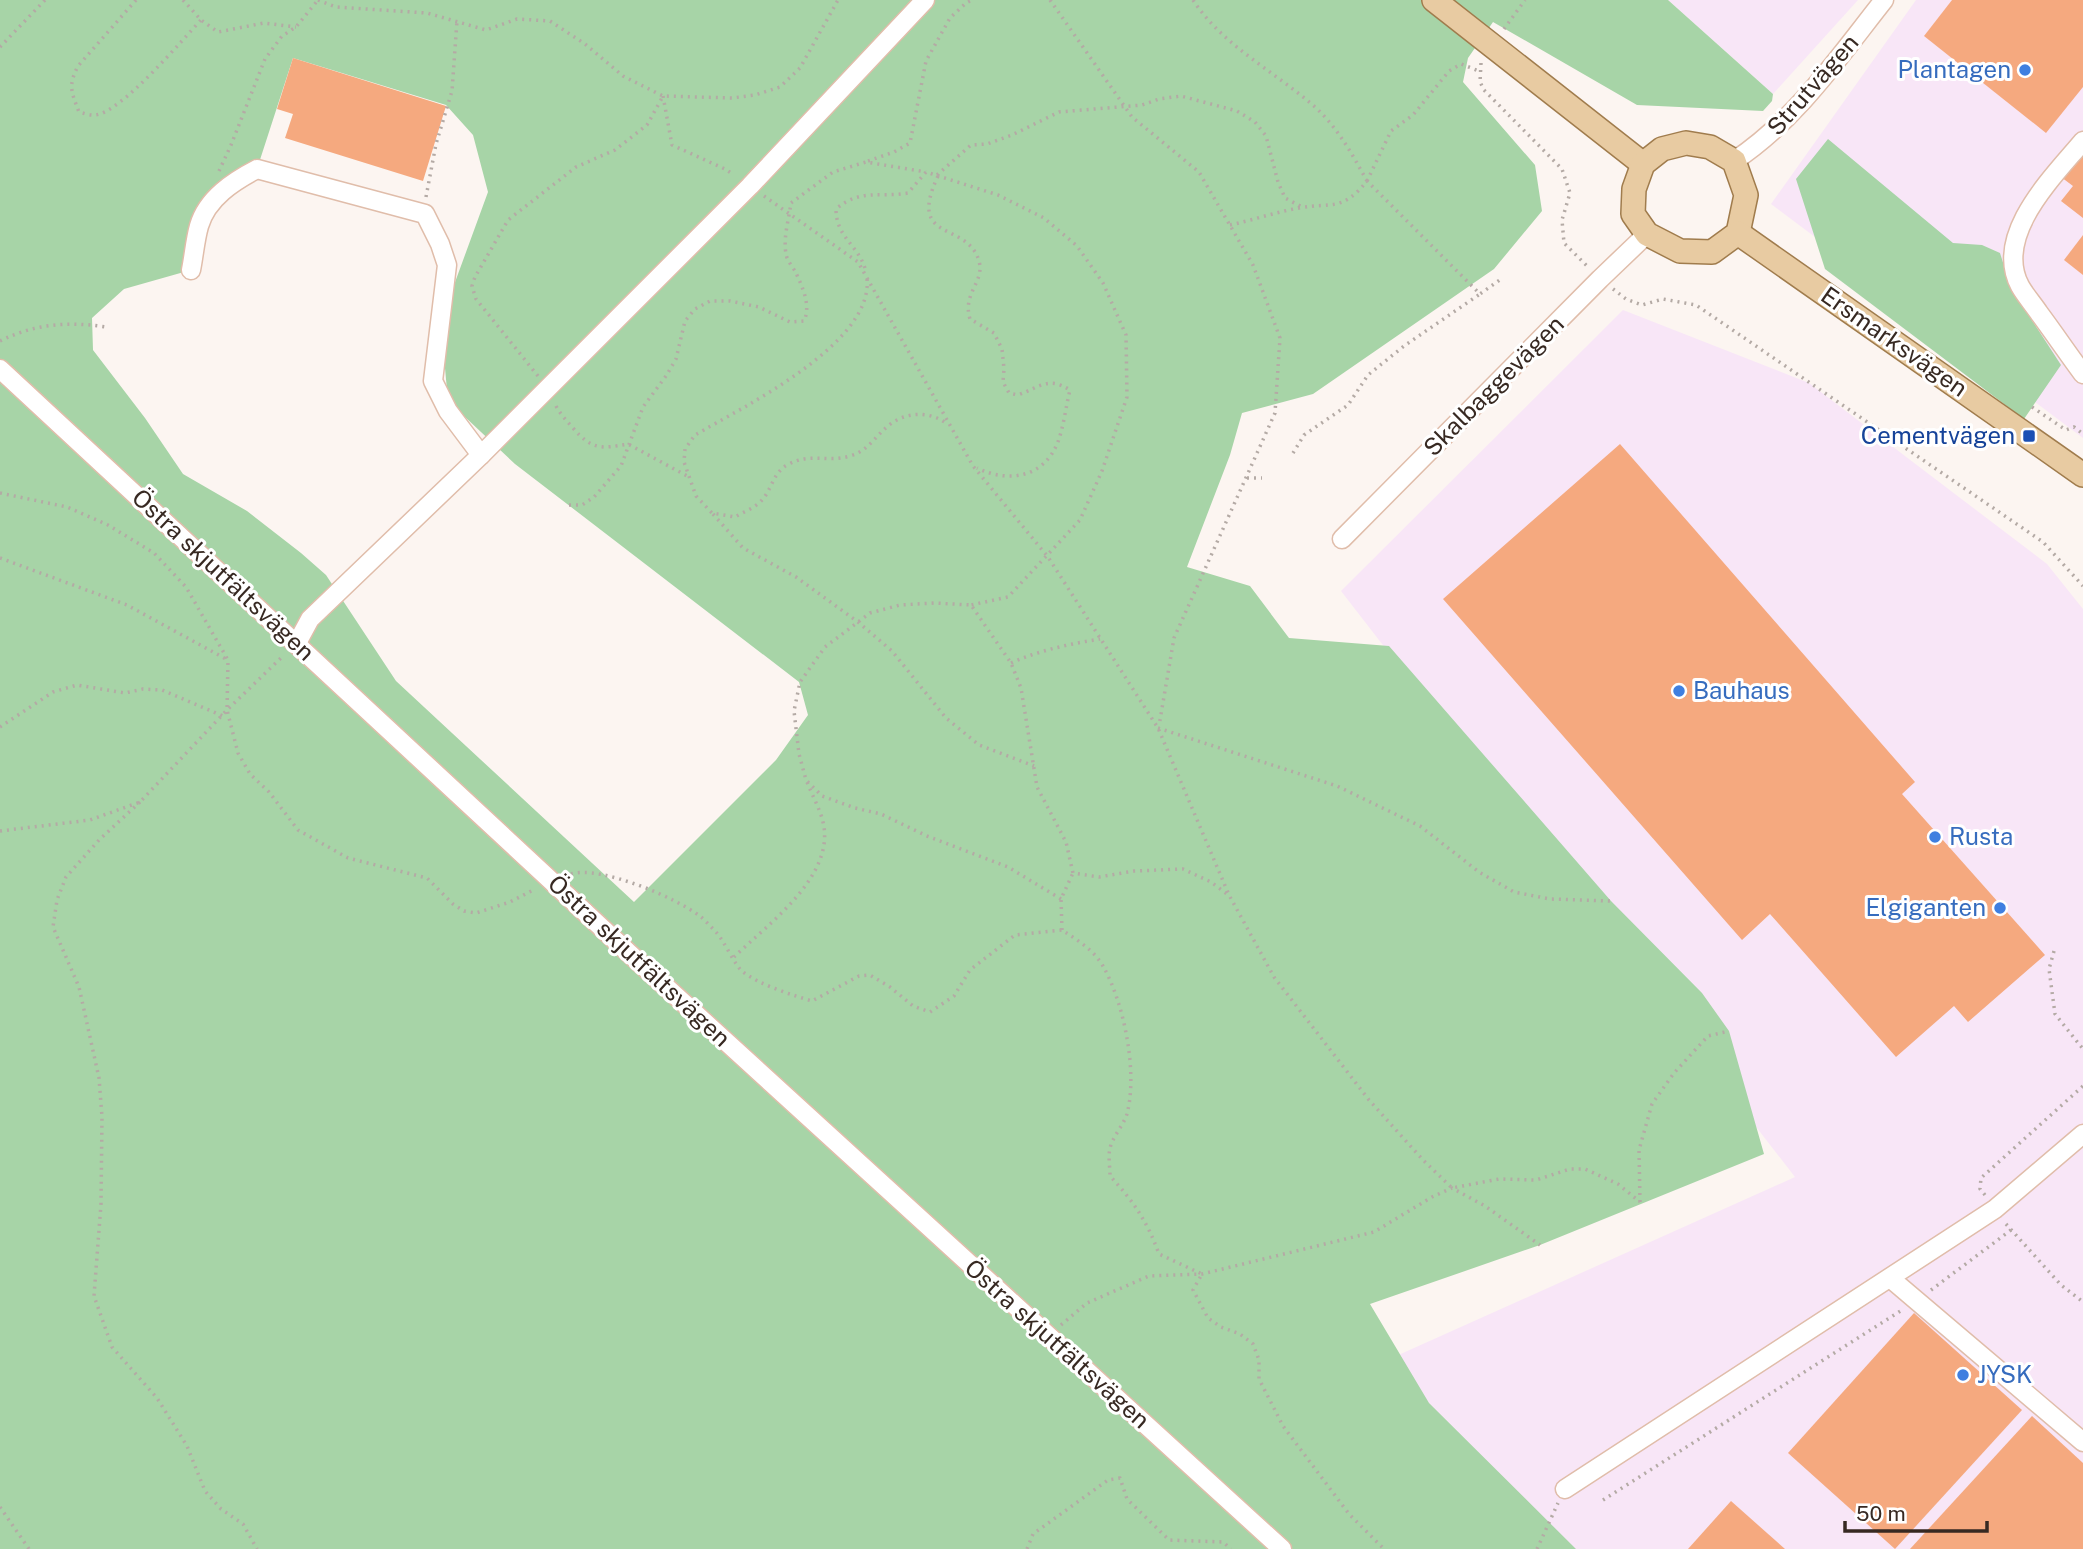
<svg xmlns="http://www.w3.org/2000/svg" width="2083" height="1549" viewBox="0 0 2083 1549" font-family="'Public Sans',sans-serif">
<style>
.commercial{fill:#f8e6f7}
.green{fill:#a7d4a7;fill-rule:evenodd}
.building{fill:#f5a97f}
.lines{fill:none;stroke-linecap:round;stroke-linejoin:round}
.minor-casing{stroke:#e0bdaa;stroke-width:21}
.major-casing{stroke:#a07c4d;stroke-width:26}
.path{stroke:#b4aaa5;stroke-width:3.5;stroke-dasharray:2 5;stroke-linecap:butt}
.minor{stroke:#fff;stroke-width:18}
.major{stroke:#e8cba2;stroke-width:23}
.shop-dot{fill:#3f7fe0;stroke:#fff;stroke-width:2.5}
.transit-dot{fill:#1a4fb4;stroke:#fff;stroke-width:2.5}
.labels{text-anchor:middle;stroke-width:6;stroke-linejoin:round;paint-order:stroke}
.shop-label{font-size:24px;fill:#366cbe;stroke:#fff;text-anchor:start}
.street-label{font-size:24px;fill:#372922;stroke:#fff}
.transit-label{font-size:24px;fill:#164399;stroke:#fff;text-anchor:end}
</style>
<rect width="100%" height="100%" fill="#fcf5f1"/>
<g class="commercial">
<path d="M1668 0H1858L1773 94Z"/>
<path d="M1916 0H2083V438L1771 204Z"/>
<path d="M1623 310 1809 383 2047 564 2083 609V1549H1476L1336 1383 1795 1177 1341 591Z"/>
</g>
<g class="green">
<path d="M0 0H1668L1773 94 1772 101 1763 111 1637 105 1493 22 1468 58 1463 82 1535 165 1542 211 1494 269 1313 394 1242 413 1230 455 1187 567 1250 586 1289 638 1389 646 1611 901 1702 993 1729 1031 1764 1154 1540 1245 1370 1304 1429 1403 1576 1549H0ZM293 58 446 105 473 135 488 192 454 285 444 357 448 401 515 464 799 682 808 715 776 760 634 902 396 681 326 575 301 553 247 511 183 474 145 418 93 350 92 318 124 289 191 270 216 197 257 169Z"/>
<path d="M1828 139 1953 243 1982 245 2000 253 2011 288 2061 365 2024 419 1825 269 1796 179Z"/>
</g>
<g class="building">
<path d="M1952 0H2083V87L2046 133 1924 36Z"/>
<path d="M293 58 446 106 423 181 285 138 293 114 277 109Z"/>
<path d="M2083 149V218L2061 201 2073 186 2061 177Z"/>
<path d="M2083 235V275L2064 260Z"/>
<path d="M1620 444 1915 782 1902 794 2045 955 1968 1022 1954 1006 1896 1057 1770 914 1742 940 1443 599Z"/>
<path d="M1914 1313 2022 1410 1895 1549 1788 1453Z"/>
<path d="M2032 1416 2083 1463V1549H1910Z"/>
<path d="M1731 1501 1785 1549H1688Z"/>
</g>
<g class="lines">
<g class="minor-casing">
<g id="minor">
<path d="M2083 141C2053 177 1993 235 2020 286 2025 295 2033 304 2039 313 2054 333 2068 354 2083 374"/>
<path d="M1734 161C1796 120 1838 58 1884 0"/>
<path d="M191 270C194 255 195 240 199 226 207 198 234 181 257 169L425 214 440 244 447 265 433 381 448 411 481 455"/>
<path d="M0 369 630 954 1282 1549"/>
<path d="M1342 539 1600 279 1647 234"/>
<path d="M297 643 310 619 481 455 750 186 925 0"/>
<path d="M1890 1278 2083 1442"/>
<path d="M1565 1489 1995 1209 2083 1134"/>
</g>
</g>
<g class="major-casing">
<g id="major">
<path d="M1434 0 1643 164"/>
<path d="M1686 143 1710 147 1734 161 1746 195 1738 233 1712 252 1680 251 1647 234 1633 214 1634 189 1643 164 1662 149Z"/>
<path d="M1738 233 2083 475"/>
</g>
</g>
<g class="path">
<path d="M136 0 78 66C68 86 71 91 79 112 83 113 91 116 95 115 121 113 182 40 201 20"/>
<path d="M183 0 201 20 218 32 264 23 296 27"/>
<path d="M318 0 336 7 427 13 486 30 517 19 550 21 585 44 623 76 663 96 732 98 755 95 780 87 800 68 838 0"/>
<path d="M1050 0 1132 117 1199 172 1253 265 1280 338 1275 413 1174 638 1159 726"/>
<path d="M1193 0C1223 46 1274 71 1315 107 1338 128 1352 154 1367 181"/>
<path d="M1504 29 1525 0"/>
<path d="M0 47 45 0"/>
<path d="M1481 63 1480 82 1484 90 1562 169 1570 193 1562 220 1564 243 1589 268"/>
<path d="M663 96 672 145 725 169 734 175"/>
<path d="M868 161 894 152 910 143 926 61 950 18 966 3 972 0"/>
<path d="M219 171 231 145 265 59 282 36 296 27 318 0"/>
<path d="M937 175 971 145 987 144 1012 135 1059 112 1142 105 1159 99 1181 96 1237 111 1255 122 1266 136 1278 182 1285 198 1302 207"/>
<path d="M938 176C906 244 967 220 979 261 985 282 962 293 970 319L994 333 1002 349 1004 369 1003 382 1009 393 1018 395C1040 387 1048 376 1070 390 1066 406 1064 424 1059 439 1046 477 1010 484 977 468"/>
<path d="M1367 181 1391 131 1413 115 1449 71 1461 64 1479 71"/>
<path d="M764 196 858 262 973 466 1048 557 1158 728 1229 895 1274 977 1369 1100 1423 1160 1452 1188 1499 1179 1536 1180 1570 1169H1585L1618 1184 1640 1202"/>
<path d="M426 197 436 144 452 91 457 21"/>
<path d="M1230 225C1253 220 1276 212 1299 208 1332 202 1342 212 1367 181L1480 294 1501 279"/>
<path d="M865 268C857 244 836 237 836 209 861 188 880 198 908 193L926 172 998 195 1044 218 1077 246 1103 283 1126 335 1127 397 1102 471 1080 520 1008 597 971 605"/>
<path d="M867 279C873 344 743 407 695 435L685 449 684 462 696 496 712 513 735 517C743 512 755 508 762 500 772 489 773 473 787 465 810 452 827 463 850 456 869 451 876 434 892 423 909 411 932 412 947 424"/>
<path d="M1613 289 1626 299 1642 305 1663 299 1696 305 2043 542 2083 586"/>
<path d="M0 341C34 324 68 321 106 327"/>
<path d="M538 376 476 299 472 286 475 277 508 220 576 167 615 150 647 125 662 98"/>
<path d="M556 406C561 415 567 421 573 428 592 450 601 449 628 444L689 477"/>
<path d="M2032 407 2066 430 2074 427 2083 434"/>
<path d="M1293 453 1304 435 1348 405 1368 375 1404 346 1480 294"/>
<path d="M1247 478H1262"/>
<path d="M0 493 67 507 108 525 154 553 186 587 228 660 227 710 238 753 250 774 269 792 298 830 348 858 427 878 453 904 464 911 476 913 510 902 535 889"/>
<path d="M569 505H582L594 497 621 466 643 407 666 376 676 359 685 321 695 309 710 301H730L759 307 790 322 804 321C811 306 803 288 796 273 793 267 787 261 786 254 783 237 789 219 791 203L833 172 866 162 926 172"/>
<path d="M713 514 743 548 796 577 858 622 892 651 946 718 979 745 1034 766"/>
<path d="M0 558 127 605 226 659"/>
<path d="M1011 663C1040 650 1070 644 1100 639"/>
<path d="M0 727 53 692 77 685 125 693 143 689 162 690 223 716"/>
<path d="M1158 728 1337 786 1420 826 1479 872 1514 892 1550 899 1611 901"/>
<path d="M140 802 99 840 66 877 57 900 53 927 79 987 99 1078 102 1117 101 1204 94 1296 112 1347 157 1398 187 1446 205 1491 221 1509 243 1524 257 1549"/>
<path d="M0 831 90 820 140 802 227 710 283 656"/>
<path d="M571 874C600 865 677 898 701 917 706 921 711 927 716 932 725 942 735 966 743 972 760 985 792 995 812 1001L859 976 870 975 890 987 913 1006 930 1012 954 996 970 970 1015 935 1062 930C1077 940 1093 949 1103 966 1124 1003 1138 1072 1127 1114 1123 1126 1113 1136 1110 1148 1108 1156 1110 1167 1110 1176 1134 1202 1147 1221 1159 1254L1202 1274 1193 1290 1208 1318 1221 1327 1240 1334 1253 1344 1259 1360V1379L1283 1426 1349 1514 1384 1549"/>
<path d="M1061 899 1008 867 927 836 881 814 855 808 822 796 806 780 799 754 794 711 800 682 825 647 870 613 900 605 934 603 971 605 1011 663 1021 688 1037 787 1066 842 1073 873 1099 877 1134 871 1183 869 1211 882 1227 894"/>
<path d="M1062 930 1061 899 1073 873"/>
<path d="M2054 951 2049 969 2055 1014 2083 1049"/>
<path d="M734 957C768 924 836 876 823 822 820 809 812 795 807 782"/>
<path d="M1985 1195 1980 1189 1981 1178 2083 1086"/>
<path d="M1640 1202 1639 1150 1652 1104 1674 1073 1708 1036 1729 1031"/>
<path d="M2006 1224 2061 1285 2083 1302"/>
<path d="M1931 1290 2011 1230"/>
<path d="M1061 1325 1087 1303 1149 1276 1202 1274 1374 1232 1432 1197 1452 1188 1485 1206 1540 1245"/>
<path d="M1603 1500 1902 1310"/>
<path d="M0 1507 29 1549"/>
<path d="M1027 1549 1033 1534 1108 1480 1120 1478 1127 1499 1169 1540 1223 1542 1231 1549"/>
<path d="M1537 1549 1558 1503"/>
</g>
<use href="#minor" class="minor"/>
<use href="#major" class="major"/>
</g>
<g class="shop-dot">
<circle cx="2025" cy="70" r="7"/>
<circle cx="1679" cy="691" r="7"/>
<circle cx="1935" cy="837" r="7"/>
<circle cx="2000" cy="908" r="7"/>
<circle cx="1963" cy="1375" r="7"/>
</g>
<rect class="transit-dot" x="2022" y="429" width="14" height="14" rx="3.5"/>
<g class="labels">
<g class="shop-label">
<text x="2011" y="78" text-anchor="end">Plantagen</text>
<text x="1693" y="699">Bauhaus</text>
<text x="1949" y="845">Rusta</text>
<text x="1986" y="916" text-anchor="end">Elgiganten</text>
<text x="1977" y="1383">JYSK</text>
</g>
<g class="street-label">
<text transform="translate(1813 85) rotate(-49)" y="8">Strutvägen</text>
<text transform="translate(1894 342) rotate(35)" y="8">Ersmarksvägen</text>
<text transform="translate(1494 386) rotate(-45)" y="8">Skalbaggevägen</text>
<text transform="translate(223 575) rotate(43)" y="8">Östra skjutfältsvägen</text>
<text transform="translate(639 961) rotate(43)" y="8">Östra skjutfältsvägen</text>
<text transform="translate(1057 1344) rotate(42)" y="8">Östra skjutfältsvägen</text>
</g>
<g class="transit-label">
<text x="2015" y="444">Cementvägen</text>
</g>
</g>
<path d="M1845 1521v10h142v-10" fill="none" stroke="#372922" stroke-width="3.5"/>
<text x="1856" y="1521" font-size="21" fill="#372922" stroke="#ffffff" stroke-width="5" paint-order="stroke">50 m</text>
</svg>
